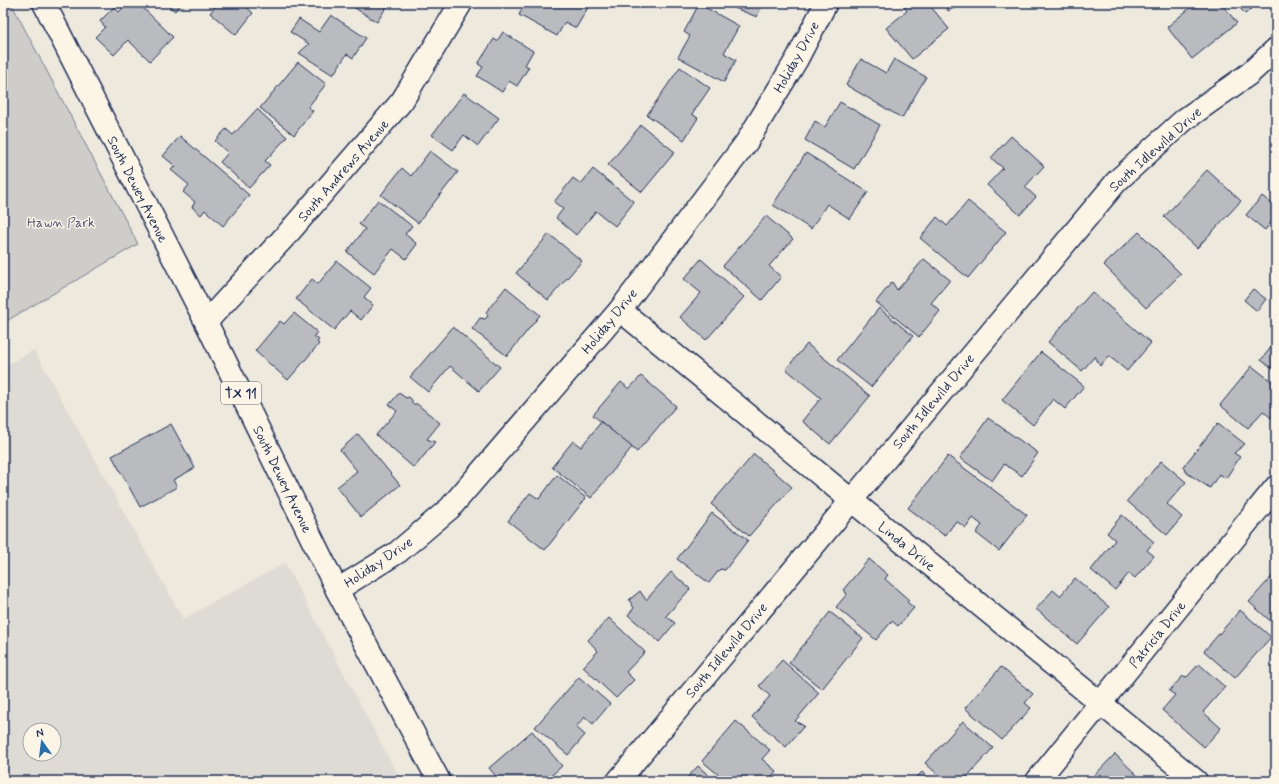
<svg xmlns="http://www.w3.org/2000/svg" width="1279" height="784" viewBox="0 0 1279 784" font-family="Mynerve,sans-serif">
<style>
.built{fill:#dedbd4;fill-rule:evenodd}
.green{fill:#cfcdca;stroke:#757e94}
.building{fill:#babbbe;stroke:#1b2f5e}
.lines{fill:none;stroke-linecap:round;stroke-linejoin:round}
.minor-casing{stroke:#1b2f5e;stroke-width:25}
.primary-casing{stroke:#1b2f5e;stroke-width:25}
.minor{stroke:#fcf5e5;stroke-width:22}
.primary{stroke:#fcf5e5;stroke-width:22}
.labels{text-anchor:middle;stroke-width:3;stroke-linejoin:round;paint-order:stroke}
.shield{fill:#fcf5e5;stroke:#5e6a86;stroke-width:1}
.shield-label{font-size:13px;font-weight:bold;fill:#1b2f5e}
.street-label{font-size:14px;fill:#1b2f5e;stroke:#fcf5e5}
.park-label{font-size:14px;fill:#485679;stroke:#fcf5e5}
</style>
<rect width="100%" height="100%" fill="#eee9dd"/>
<filter id="ink" filterUnits="userSpaceOnUse"><feTurbulence type="fractalNoise" baseFrequency=".025" numOctaves="2"/><feDisplacementMap in="SourceGraphic" scale="8" xChannelSelector="R" yChannelSelector="G"/><feConvolveMatrix kernelMatrix="1 2 1 2 8 2 1 2 1" color-interpolation-filters="sRGB"/></filter>
<g filter="url(#ink)">
<path class="built" d="M34 350 183 619 285 563 401 781H3V367ZM30 730H54V754H30Z"/>
<path class="green" d="M3 3H11L138 244 3 323Z"/>
<g class="building">
<path d="M128 3H138L173 37 150 61 128 40 114 55 95 37 105 27 100 21 114 7 119 12Z"/>
<path d="M165 3H182L175 11Z"/>
<path d="M218 3H242L253 13 236 35 210 13Z"/>
<path d="M347 3H389L377 22Z"/>
<path d="M521 3H587L590 4 576 28 565 22 557 36 519 15 524 5Z"/>
<path d="M722 3H763L757 17Z"/>
<path d="M909 3H928L949 29 912 59 886 28 907 11 904 7Z"/>
<path d="M945 3H964L948 11Z"/>
<path d="M1196 3H1221L1237 23 1192 59 1167 27Z"/>
<path d="M1236 3H1258L1245 14Z"/>
<path d="M699 4 739 26 724 53 736 60 724 82 678 57 690 36 684 32Z"/>
<path d="M331 15 366 38 353 58 347 54 333 75 299 53 309 44 290 32 299 19 319 32Z"/>
<path d="M503 32 533 51 525 65 529 67 517 86 509 81 502 92 477 76 483 67 478 64 494 39 497 41Z"/>
<path d="M861 59 886 73 894 59 926 77 902 118 846 85Z"/>
<path d="M298 62 326 84 308 107 313 111 294 135 260 108Z"/>
<path d="M680 67 710 88 692 114 698 118 684 140 647 115Z"/>
<path d="M464 93 499 118 478 146 464 135 453 150 432 135Z"/>
<path d="M840 102 880 125 854 169 805 140 815 121 825 127Z"/>
<path d="M257 109 287 137 265 161 270 165 249 188 220 162 228 153 215 141 226 129 233 135Z"/>
<path d="M641 125 675 152 642 192 608 165Z"/>
<path d="M180 136 249 195 223 226 205 210 201 215 192 207 195 202 183 192 189 185 171 170 175 166 163 156Z"/>
<path d="M1011 136 1044 166 1025 187 1036 197 1020 215 987 185 1003 168 991 158Z"/>
<path d="M430 151 458 172 418 223 381 195 402 168 411 176Z"/>
<path d="M806 153 868 192 850 219 827 204 811 229 773 205Z"/>
<path d="M593 169 634 202 615 226 596 211 576 235 556 218 563 209 554 202 573 178 581 184Z"/>
<path d="M1207 170 1241 201 1197 248 1164 217Z"/>
<path d="M1262 196 1276 207V216L1265 230 1246 215Z"/>
<path d="M378 200 412 226 405 234 417 244 406 259 393 249 374 273 347 252 365 229 359 224Z"/>
<path d="M968 201 1006 232 968 278 920 238 937 217 947 226Z"/>
<path d="M766 216 793 239 769 266 781 277 762 300 723 266Z"/>
<path d="M1139 232 1181 274 1146 308 1104 265Z"/>
<path d="M549 234 582 261 548 300 516 273Z"/>
<path d="M701 259 744 297 706 340 680 317 701 293 684 279Z"/>
<path d="M924 259 950 280 931 303 940 311 919 337 876 302 892 282 897 290Z"/>
<path d="M337 261 371 288 364 297 373 305 361 320 350 311 334 330 296 299 312 279 318 284Z"/>
<path d="M506 287 540 315 507 356 472 329 480 318 485 319 488 316 486 312Z"/>
<path d="M1253 289 1266 299 1257 311 1244 300Z"/>
<path d="M1092 292 1151 343 1127 371 1109 356 1100 366 1095 356 1082 371 1048 342Z"/>
<path d="M879 308 913 336 871 387 837 360Z"/>
<path d="M294 313 317 332 314 336 319 340 317 342 319 344 288 380 255 351 280 321 284 324Z"/>
<path d="M453 327 500 367 479 391 450 366 428 392 410 377Z"/>
<path d="M1276 341V371L1261 360Z"/>
<path d="M807 344 870 396 830 444 802 421 821 398 786 369Z"/>
<path d="M1041 352 1084 386 1065 409 1053 399 1033 425 1002 400Z"/>
<path d="M1252 366 1276 385V412L1271 418 1263 411 1248 428 1220 405Z"/>
<path d="M641 376 676 406 637 452 593 415 621 382 629 389Z"/>
<path d="M399 393 406 398 409 397 412 400V404H417L440 423 427 439 435 442 414 468 376 435 397 411 389 405Z"/>
<path d="M988 418 1038 453 1022 476 1004 464 992 481 960 458Z"/>
<path d="M601 422 632 447 591 498 552 467 573 441 581 447Z"/>
<path d="M1218 423 1245 444 1234 453 1240 457 1226 478 1219 474 1210 488 1187 473 1183 467Z"/>
<path d="M171 424 195 468 173 480 177 487 140 507 112 456Z"/>
<path d="M358 434 400 485 361 517 337 487 357 471 340 450Z"/>
<path d="M754 454 792 487 749 536 711 504Z"/>
<path d="M948 456 1027 515 999 551 976 533 982 525 973 518 966 528 956 521 945 536 908 508Z"/>
<path d="M1161 461 1186 482 1167 504 1182 517 1167 535 1127 501Z"/>
<path d="M557 475 586 498 545 550 508 521 530 493 539 499Z"/>
<path d="M712 513 748 540 725 570 720 569 709 583 677 559Z"/>
<path d="M1122 515 1154 542 1147 550 1154 556 1135 578 1129 573 1115 590 1091 570 1115 540 1107 533Z"/>
<path d="M869 559 888 575 885 579 909 600 907 602 914 608 898 626 892 621 876 640 836 607 847 594 843 590Z"/>
<path d="M671 572 690 589 666 616 675 623 659 642 628 615 634 608 629 600 640 591 646 600Z"/>
<path d="M1276 572V626L1249 602Z"/>
<path d="M1075 578 1109 607 1077 644 1036 609 1053 590 1060 596Z"/>
<path d="M1240 610 1271 637 1235 678 1204 651Z"/>
<path d="M830 612 863 638 822 689 789 663Z"/>
<path d="M609 618 645 652 626 672 634 680 616 698 583 667 598 651 588 640Z"/>
<path d="M782 660 819 693 795 721 804 726 786 747 752 717 770 696 759 686Z"/>
<path d="M1199 664 1225 687 1203 712 1221 728 1204 747 1162 710 1175 695 1169 691 1183 676 1187 677Z"/>
<path d="M1001 667 1033 694 1025 703 1031 708 1002 740 965 708Z"/>
<path d="M579 677 610 704 593 724 585 717 576 727 585 735 568 755 535 727Z"/>
<path d="M736 721 770 750 762 759 776 771 768 781H750L745 777 741 781H726L702 761Z"/>
<path d="M963 721 993 748 963 781H945L925 763Z"/>
<path d="M532 731 562 766 545 781H500L489 768Z"/>
<path d="M1115 754 1143 781H1093L1091 779Z"/>
<path d="M698 766 715 781H684Z"/>
<path d="M922 772 932 781H913Z"/>
<path d="M890 777 895 781H886Z"/>
</g>
<g class="lines">
<g class="minor-casing">
<g id="minor">
<path d="M620 310 851 500 1196 781"/>
<path d="M206 322 290 231 402 101 461 3"/>
<path d="M337 590 398 552 450 508 620 310 746 143 797 59 826 3"/>
<path d="M618 781 1117 181 1184 120 1249 74 1276 49"/>
<path d="M1037 781 1276 487"/>
</g>
</g>
<g class="primary-casing">
<path id="primary" d="M44 3 206 322 337 590 439 781"/>
</g>
<use href="#minor" class="minor"/>
<use href="#primary" class="primary"/>
</g>
</g>
<g class="labels">
<rect class="shield" x="221" y="382" width="40" height="22" rx="3"/>
<g class="shield-label">
<text x="241" y="398">TX 11</text>
</g>
<g class="street-label">
<text transform="translate(796 57) rotate(-61)" y="5">Holiday Drive</text>
<text transform="translate(1155 149) rotate(-42)" y="5">South Idlewild Drive</text>
<text transform="translate(343 170) rotate(-49)" y="5">South Andrews Avenue</text>
<text transform="translate(138 189) rotate(63)" y="5">South Dewey Avenue</text>
<text transform="translate(609 321) rotate(-51)" y="5">Holiday Drive</text>
<text transform="translate(933 401) rotate(-50)" y="5">South Idlewild Drive</text>
<text transform="translate(283 479) rotate(64)" y="5">South Dewey Avenue</text>
<text transform="translate(907 546) rotate(39)" y="5">Linda Drive</text>
<text transform="translate(378 562) rotate(-34)" y="5">Holiday Drive</text>
<text transform="translate(1157 634) rotate(-51)" y="5">Patricia Drive</text>
<text transform="translate(726 650) rotate(-50)" y="5">South Idlewild Drive</text>
</g>
<g class="park-label">
<text x="61" y="227">Hawn Park</text>
</g>
</g>
<rect width="1279" height="784" fill="none" stroke="#fcf5e5" stroke-width="16"/>
<rect x="8" y="8" width="1263" height="768" fill="none" stroke="#1b2f5e" stroke-width="1.5" filter="url(#ink)"/>
<g transform="translate(42 742) rotate(346)"><circle r="19" fill="#fcf5e5" stroke="#a2a6af"/>
<path d="M0-3L7 15L0 10L-7 15Z" fill="#1f6fb2"/>
<text y="-6" font-size="11" font-weight="bold" text-anchor="middle" fill="#1b2f5e">N</text>
</g>
</svg>
